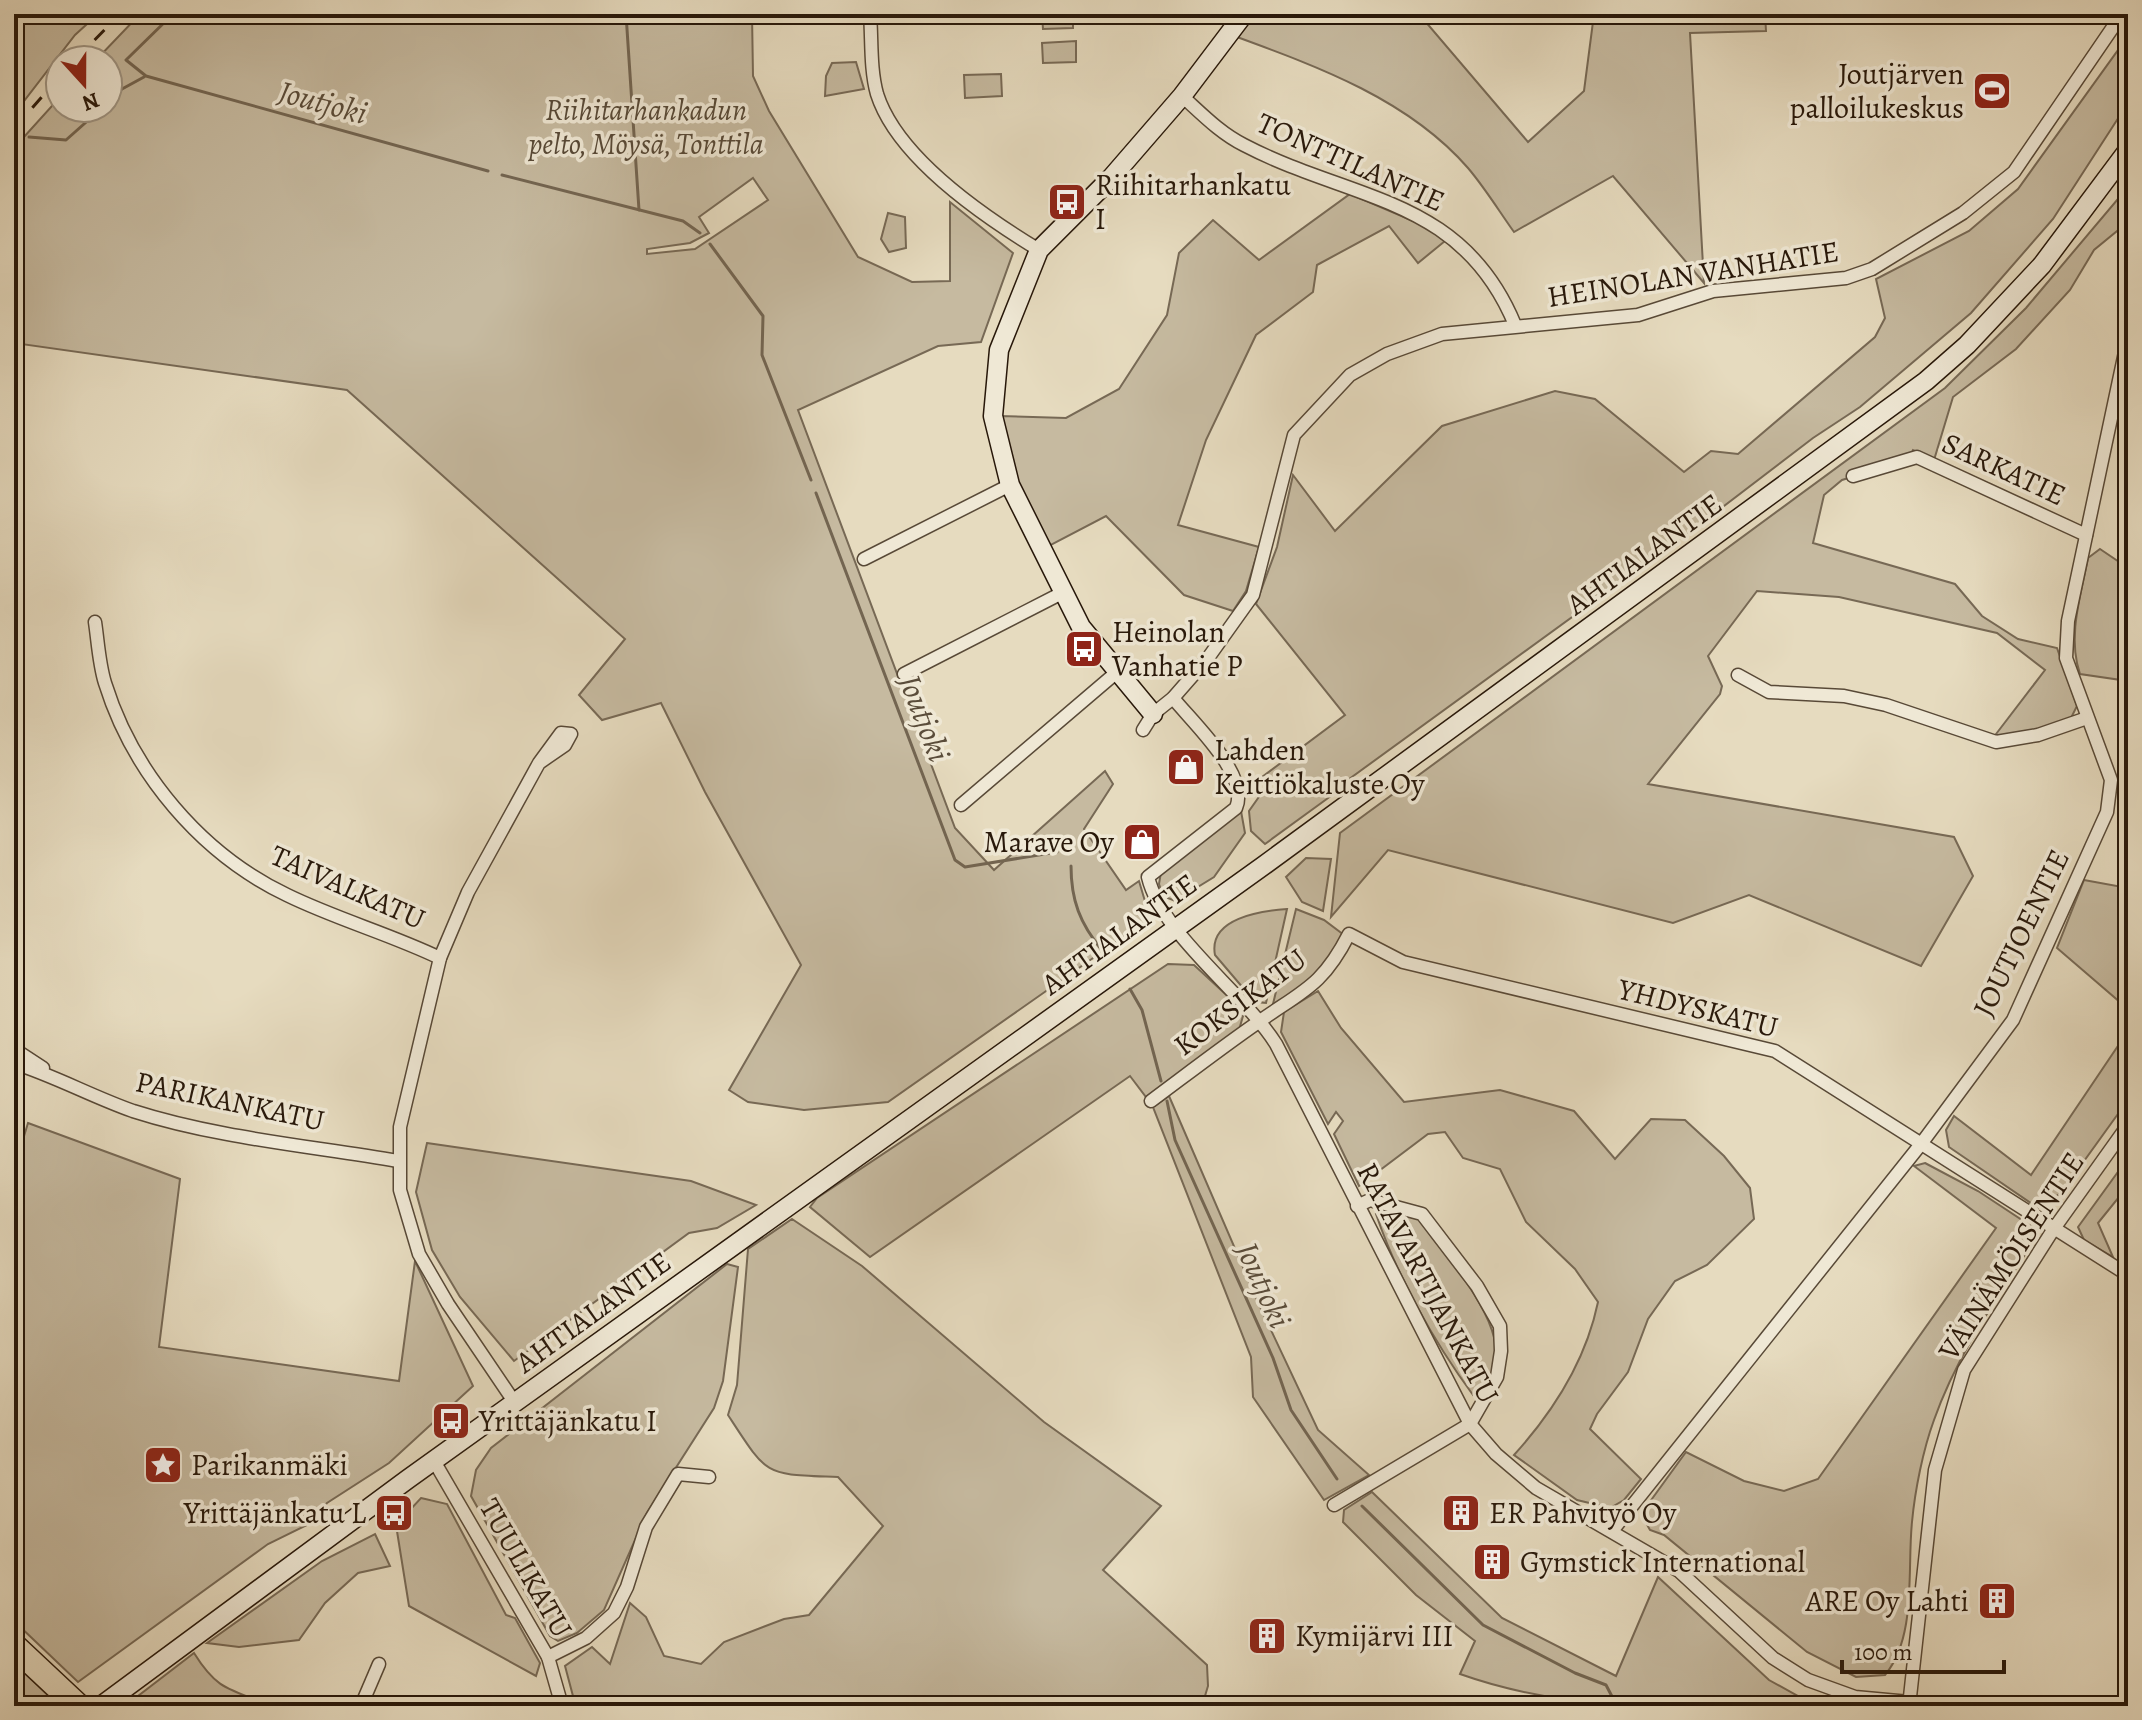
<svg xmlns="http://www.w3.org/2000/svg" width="2142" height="1720" viewBox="0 0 2142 1720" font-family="Alegreya,serif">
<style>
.green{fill:#c6baa0;stroke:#776955;stroke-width:2;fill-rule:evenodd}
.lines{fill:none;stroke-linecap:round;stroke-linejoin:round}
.stream{stroke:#736551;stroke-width:3}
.street-casing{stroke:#584937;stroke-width:15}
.secondary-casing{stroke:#28180a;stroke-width:21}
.highway-casing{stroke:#28180a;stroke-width:27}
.street{stroke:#efe8d5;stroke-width:12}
.secondary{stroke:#efe8d5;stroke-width:18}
.highway{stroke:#e6dbbf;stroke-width:24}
.rail{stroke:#28180a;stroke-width:3;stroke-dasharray:14 14;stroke-linecap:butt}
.labels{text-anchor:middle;stroke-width:7;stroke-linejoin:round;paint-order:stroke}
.poi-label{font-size:30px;fill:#28180a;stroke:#efe8d5;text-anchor:start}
.park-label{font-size:30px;font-style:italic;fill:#574937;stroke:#efe8d5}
.street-label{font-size:30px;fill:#28180a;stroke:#efe8d5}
.water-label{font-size:32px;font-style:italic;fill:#5a4c3a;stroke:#efe8d5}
</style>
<rect width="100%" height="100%" fill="#e6dbbf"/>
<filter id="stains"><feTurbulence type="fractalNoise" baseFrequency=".0025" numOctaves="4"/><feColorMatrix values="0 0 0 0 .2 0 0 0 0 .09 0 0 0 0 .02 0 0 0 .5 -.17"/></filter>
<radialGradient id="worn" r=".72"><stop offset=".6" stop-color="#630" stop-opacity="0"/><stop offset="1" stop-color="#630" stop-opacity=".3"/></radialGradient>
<g class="green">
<path d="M14 14H98L75 35 14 114Z"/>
<path d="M140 14H752L753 76 769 111 858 257 912 282 950 281V202L1013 253 981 342 938 346 798 410 955 828 994 870 1105 771 1113 784 1084 829 1126 890 1139 881 1150 918 888 1102 804 1110 748 1102 729 1090 801 965 705 792 661 703 602 720 579 695 625 639 347 390 14 343V148L60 97V108H108V60H96ZM753 178 768 200 695 249 647 254V249L690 243 709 233 699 217Z"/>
<path d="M1042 14H1073V28L1043 29Z"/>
<path d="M1254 14H1419L1528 142 1584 91 1594 14H1765L1766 31 1690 33 1704 283 1613 176 1514 232C1499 211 1485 188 1468 168 1409 100 1319 67 1237 37Z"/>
<path d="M1076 41V62L1043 63 1042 43Z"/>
<path d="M2121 46 2128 59V103L2053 219 1971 313 1860 407 1813 438 1707 519 1345 782 1254 783 1345 715 1256 604 1277 547 1293 475 1335 531 1442 426 1555 391 1595 399 1684 472 1711 451 1738 454 1875 337 1885 318 1876 279 1969 231 2018 189Z"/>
<path d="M856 62 864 89 825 96 826 76 832 63Z"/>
<path d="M1001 74 1002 96 965 98 964 75Z"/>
<path d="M2128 187V222L2094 250 2070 290 2016 349 1953 397 1934 460 1913 450 1909 460 1842 480 1824 495 1813 543 1955 584 1982 616 2018 639 2057 648 2077 706 2071 718 2037 731 1993 738 2045 670 1997 633 1839 597 1757 591 1708 656 1722 686 1720 694 1648 784 1954 837 1973 876 1921 966 1749 895 1673 923 1388 850 1331 917 1340 833 1945 388 2026 308Z"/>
<path d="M1350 194 1432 229 1445 241 1418 263 1389 226 1317 265 1313 292 1256 335 1206 440 1178 525 1259 547 1246 591 1233 611 1184 595 1106 516 1047 547 1020 490 1000 416 1066 418 1119 389 1167 315 1179 253 1213 220 1259 260Z"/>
<path d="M888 213 905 217 906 248 889 252 881 239Z"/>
<path d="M2100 549 2128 568V681L2080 674C2067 637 2081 595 2088 558Z"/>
<path d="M1335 793 1265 844 1251 831 1249 811 1261 794Z"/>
<path d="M1241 811 1245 833 1214 877 1175 901 1163 896 1159 884 1161 872Z"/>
<path d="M1306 858 1331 859 1323 911 1302 902 1286 877Z"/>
<path d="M2084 880 2128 888V1009L2057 948Z"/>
<path d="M1287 909 1266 1003 1255 1002 1215 955C1208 918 1261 911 1287 909Z"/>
<path d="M1296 909 1324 920 1344 935 1331 960 1280 1005 1273 1004Z"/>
<path d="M1168 964 1194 965 1234 1002 1243 1016 1239 1030 1146 1097 1130 1076 870 1257 810 1207 817 1198Z"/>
<path d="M1318 991 1341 1028 1404 1102 1500 1090 1574 1111 1615 1159 1651 1119 1685 1120 1724 1156 1750 1188 1754 1219 1707 1265 1675 1281 1648 1319 1628 1372 1597 1414 1590 1429 1641 1479 1624 1500 1610 1508 1577 1500 1514 1455C1553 1412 1586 1360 1598 1302L1575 1269 1526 1222 1500 1169 1463 1158 1445 1132 1428 1134 1359 1186 1334 1134 1343 1121 1336 1112 1328 1124 1281 1032 1284 1012Z"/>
<path d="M2128 1031V1100L2061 1193 2038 1208 1949 1147 1946 1130 1954 1116 2031 1175Z"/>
<path d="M1169 1096 1262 1311 1318 1430 1369 1475 1324 1500 1253 1397 1251 1357 1153 1107Z"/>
<path d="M28 1123 180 1179 159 1347 399 1381 415 1261 473 1386 389 1463 327 1503 307 1525 268 1544 78 1682 14 1621V1169Z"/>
<path d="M427 1143 691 1181 756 1205 717 1228 689 1233 514 1361 460 1297 432 1250 416 1192Z"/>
<path d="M2128 1158V1186L2098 1223 2113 1257 2084 1240 2078 1227Z"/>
<path d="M1925 1163 1978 1191 2034 1228 2035 1239C1998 1297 1957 1354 1934 1420 1923 1450 1915 1490 1912 1522 1907 1569 1917 1637 1885 1675L1856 1677 1807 1652 1664 1535 1650 1530 1641 1514 1686 1452 1744 1481 1784 1491 1818 1479 1996 1228 1914 1166Z"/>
<path d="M1384 1210C1395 1213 1411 1214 1420 1220 1430 1227 1439 1245 1447 1255 1472 1290 1528 1360 1473 1395 1434 1342 1397 1276 1376 1214Z"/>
<path d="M792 1219 862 1266 1044 1422 1161 1506 1103 1570 1207 1665 1208 1686 1202 1706H590L573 1696 565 1666 592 1647 610 1664 630 1603 646 1617 664 1656 701 1664 724 1642 784 1619 809 1615 883 1526 838 1477C764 1474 769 1478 728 1415L737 1385 748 1249Z"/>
<path d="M727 1264 738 1267 723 1381 714 1408 647 1513 604 1610 577 1633 558 1641 550 1636 471 1496 476 1470 491 1448Z"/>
<path d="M1372 1492 1502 1618 1616 1676 1658 1577 1769 1680 1816 1706C1693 1706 1578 1716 1460 1674L1475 1641 1416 1595 1343 1522 1344 1510Z"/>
<path d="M421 1498 447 1504 506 1615 515 1618 540 1663 536 1676 409 1606 396 1525Z"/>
<path d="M375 1534 390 1566 358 1573 325 1603 299 1640 239 1647 207 1643 322 1561Z"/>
<path d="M194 1653C214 1685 224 1688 259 1701L257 1706H125Z"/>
<path d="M14 1663 53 1700 46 1706H14Z"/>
</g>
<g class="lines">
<g class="stream">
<path d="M173 14 126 60 146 76 488 171"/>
<path d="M626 14 639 210"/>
<path d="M108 102 122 89 144 77"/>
<path d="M29 137 66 140 102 108"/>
<path d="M502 175 683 221 700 233"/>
<path d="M710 244 763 316 762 355 811 480"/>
<path d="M816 493 955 860 965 867 1057 852"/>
<path d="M1071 866C1071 900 1080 924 1102 950"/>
<path d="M1130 989 1142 1010 1161 1081"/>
<path d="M1167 1101 1175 1140 1273 1358 1291 1410 1337 1479"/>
<path d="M1362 1506 1483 1625 1575 1673 1606 1685 1617 1706"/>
</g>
<g class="street-casing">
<g id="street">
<path d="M870 14C872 40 870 69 877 94 897 157 983 216 1039 250"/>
<path d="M1182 96C1202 114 1220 133 1244 145 1351 201 1462 196 1515 325"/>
<path d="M1853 476 1917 457 2086 535"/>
<path d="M864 559 1010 485"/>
<path d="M95 622C98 642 99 664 105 683 133 773 201 854 287 895 336 919 390 934 440 958"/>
<path d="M904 674 1062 593"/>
<path d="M1738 675 1769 692 1844 696 1886 705 1996 742 2038 735 2087 718"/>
<path d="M1173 698C1194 724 1250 775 1236 808L1148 877C1162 935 1243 992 1276 1044L1470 1424 1496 1454 1536 1488 1679 1571 1773 1658 1808 1680 1855 1697 1909 1702"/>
<path d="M1143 730 1153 714 1173 698 1208 658 1253 595 1294 435 1350 375 1387 354 1442 334 1638 315 1713 291 1846 278 1872 269 1963 213 2014 172 2122 14"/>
<path d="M961 805 1117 672"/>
<path d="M14 1049 43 1068"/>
<path d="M14 1063C55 1076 93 1097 133 1111 217 1138 311 1146 398 1161"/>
<path d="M1151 1101C1186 1075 1221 1048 1257 1023 1302 991 1322 987 1349 934L1403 962 1775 1051 2128 1275"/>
<path d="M515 1403 448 1304 419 1254 400 1190V1127L440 958 468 892 539 763 565 745 571 734 561 733 539 763"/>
<path d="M434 1461 548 1657 562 1706"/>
<path d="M1334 1505 1470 1424 1497 1377 1501 1351 1500 1326 1477 1286 1422 1214 1370 1200 1357 1206"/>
<path d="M1612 1531 1921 1144 2013 1020 2107 812 2111 780 2066 658 2068 621 2128 338"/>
<path d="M548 1657 586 1638 614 1613 627 1587 646 1527 678 1474 709 1477"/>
<path d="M290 1705 292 1706"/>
<path d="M361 1706 379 1664"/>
<path d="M1909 1706 1935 1470 1964 1370 2053 1230 2128 1125"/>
</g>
</g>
<g class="secondary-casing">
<g id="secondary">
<path d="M1153 714 1081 627 1010 485 993 416 999 350 1039 250 1111 178 1182 96 1244 14"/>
<path d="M101 1706 408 1479 1263 866 1926 381 1967 345 2042 265 2128 150"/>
</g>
</g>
<g class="highway-casing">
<path id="highway" d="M14 1646 78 1706"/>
</g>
<use href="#street" class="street"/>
<use href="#secondary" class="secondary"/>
<use href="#highway" class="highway"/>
<g class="rail">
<path d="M75 60 120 14"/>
<path d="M14 129 60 76"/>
</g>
</g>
<defs>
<g id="stadium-square" transform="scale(2)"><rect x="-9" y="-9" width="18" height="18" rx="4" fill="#8f2418" stroke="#efe8d5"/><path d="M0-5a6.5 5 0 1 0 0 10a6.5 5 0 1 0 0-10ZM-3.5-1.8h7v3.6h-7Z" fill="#fff"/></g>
<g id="bus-square" transform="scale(2)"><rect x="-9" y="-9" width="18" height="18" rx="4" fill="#8f2418" stroke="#efe8d5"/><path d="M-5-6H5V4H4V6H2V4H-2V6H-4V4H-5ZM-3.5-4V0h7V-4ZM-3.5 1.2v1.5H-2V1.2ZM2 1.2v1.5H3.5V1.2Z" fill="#fff"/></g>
<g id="shop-square" transform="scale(2)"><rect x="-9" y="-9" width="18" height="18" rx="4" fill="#8f2418" stroke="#efe8d5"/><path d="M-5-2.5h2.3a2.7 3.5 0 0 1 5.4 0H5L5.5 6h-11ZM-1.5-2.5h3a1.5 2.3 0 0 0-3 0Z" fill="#fff"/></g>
<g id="sight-square" transform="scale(2)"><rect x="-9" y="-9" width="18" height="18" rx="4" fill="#8f2418" stroke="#efe8d5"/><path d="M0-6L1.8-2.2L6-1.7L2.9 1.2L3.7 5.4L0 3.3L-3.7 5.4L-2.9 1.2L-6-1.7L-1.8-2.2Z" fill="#fff"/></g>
<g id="building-square" transform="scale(2)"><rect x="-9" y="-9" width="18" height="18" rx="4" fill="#8f2418" stroke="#efe8d5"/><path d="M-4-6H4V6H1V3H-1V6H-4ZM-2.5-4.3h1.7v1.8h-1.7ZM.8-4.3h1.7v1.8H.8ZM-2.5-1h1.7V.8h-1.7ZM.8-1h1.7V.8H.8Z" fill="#fff"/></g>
</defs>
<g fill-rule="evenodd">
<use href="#stadium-square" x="1992" y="91"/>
<use href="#bus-square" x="1067" y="202"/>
<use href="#bus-square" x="1084" y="649"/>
<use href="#shop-square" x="1186" y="767"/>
<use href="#shop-square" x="1142" y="842"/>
<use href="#bus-square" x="451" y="1421"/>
<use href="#sight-square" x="163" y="1465"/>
<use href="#bus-square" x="394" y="1513"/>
<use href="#building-square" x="1461" y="1513"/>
<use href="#building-square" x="1492" y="1562"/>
<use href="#building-square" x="1997" y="1601"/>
<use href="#building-square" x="1267" y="1636"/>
</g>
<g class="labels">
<g class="poi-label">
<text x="1964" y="84" text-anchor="end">Joutjärven<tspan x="1964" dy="34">palloilukeskus</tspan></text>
<text x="1095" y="195">Riihitarhankatu<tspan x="1095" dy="34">I</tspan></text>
<text x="1112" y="642">Heinolan<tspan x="1112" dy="34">Vanhatie P</tspan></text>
<text x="1214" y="760">Lahden<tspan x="1214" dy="34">Keittiökaluste Oy</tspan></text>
<text x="1114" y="852" text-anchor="end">Marave Oy</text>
<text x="479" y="1431">Yrittäjänkatu I</text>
<text x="191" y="1475">Parikanmäki</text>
<text x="366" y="1523" text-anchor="end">Yrittäjänkatu L</text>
<text x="1489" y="1523">ER Pahvityö Oy</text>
<text x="1520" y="1572">Gymstick International</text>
<text x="1969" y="1611" text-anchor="end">ARE Oy Lahti</text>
<text x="1295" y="1646">Kymijärvi III</text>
</g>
<g class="park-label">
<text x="646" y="120">Riihitarhankadun<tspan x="646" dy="34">pelto, Möysä, Tonttila</tspan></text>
</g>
<g class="street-label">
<text transform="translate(1351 162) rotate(24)" y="10">TONTTILANTIE</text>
<text transform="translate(1693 274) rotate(-9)" y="10">HEINOLAN VANHATIE</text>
<text transform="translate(2004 469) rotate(25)" y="10">SARKATIE</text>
<text transform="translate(1644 554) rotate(-36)" y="10">AHTIALANTIE</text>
<text transform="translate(348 887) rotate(24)" y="10">TAIVALKATU</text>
<text transform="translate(2021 933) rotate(-64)" y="10">JOUTJOENTIE</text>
<text transform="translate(1119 934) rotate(-36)" y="10">AHTIALANTIE</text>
<text transform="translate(1240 1002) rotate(-37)" y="10">KOKSIKATU</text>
<text transform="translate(1698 1008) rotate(14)" y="10">YHDYSKATU</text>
<text transform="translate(230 1101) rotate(12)" y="10">PARIKANKATU</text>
<text transform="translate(2011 1256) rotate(-57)" y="10">VÄINÄMÖISENTIE</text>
<text transform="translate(1428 1283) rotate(62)" y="10">RATAVARTIJANKATU</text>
<text transform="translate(593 1312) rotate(-36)" y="10">AHTIALANTIE</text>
<text transform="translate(526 1568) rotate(60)" y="10">TUULIKATU</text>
</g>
<g class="water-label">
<text transform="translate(323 102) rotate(15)" y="11">Joutjoki</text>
<text transform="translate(925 718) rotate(69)" y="11">Joutjoki</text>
<text transform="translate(1264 1285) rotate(66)" y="11">Joutjoki</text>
</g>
</g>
<rect width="2142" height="1720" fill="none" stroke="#e6dbbf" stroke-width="48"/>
<rect x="16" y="16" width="2110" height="1688" fill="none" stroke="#28180a" stroke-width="4"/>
<rect x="24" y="24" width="2094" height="1672" fill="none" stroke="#28180a" stroke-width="2"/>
<g transform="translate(84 84) rotate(159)"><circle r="38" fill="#efe8d5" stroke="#9f9584" stroke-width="2"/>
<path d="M0-6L14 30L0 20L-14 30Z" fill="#8f2418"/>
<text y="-12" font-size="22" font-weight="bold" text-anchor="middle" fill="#28180a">N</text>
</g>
<path d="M1842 1660v12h162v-12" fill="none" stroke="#28180a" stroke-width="4"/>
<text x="1854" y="1660" font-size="24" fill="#28180a" stroke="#efe8d5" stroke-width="6" paint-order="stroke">100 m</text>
<rect width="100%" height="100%" filter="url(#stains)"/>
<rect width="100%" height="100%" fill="url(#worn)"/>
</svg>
